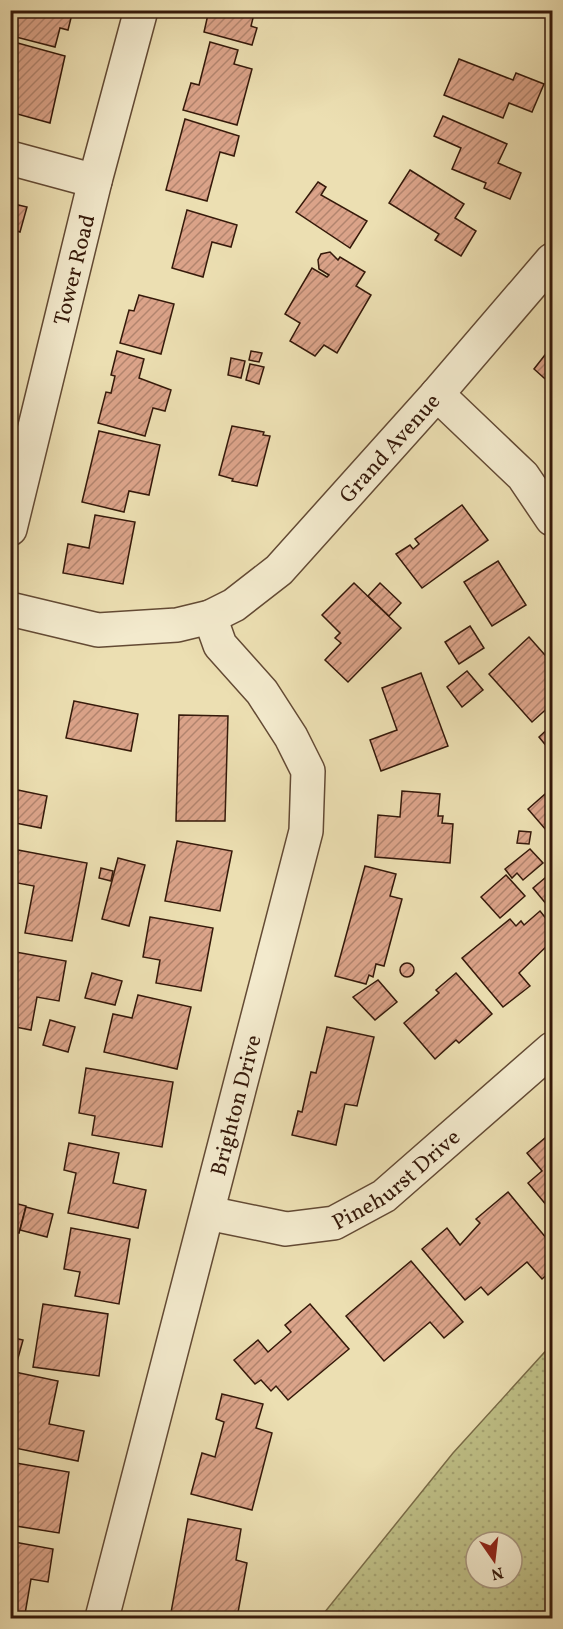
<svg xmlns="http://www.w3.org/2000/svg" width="563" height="1629" viewBox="0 0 563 1629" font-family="Vollkorn,serif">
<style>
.grass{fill:url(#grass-dots);stroke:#7a6c48;stroke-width:1.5;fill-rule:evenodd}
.building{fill:url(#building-hatch);stroke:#35190a;stroke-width:1.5}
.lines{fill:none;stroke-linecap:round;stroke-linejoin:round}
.minor-casing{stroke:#634a34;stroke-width:36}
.minor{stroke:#f3eacd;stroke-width:33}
.labels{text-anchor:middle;stroke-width:4.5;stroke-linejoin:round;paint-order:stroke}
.street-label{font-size:22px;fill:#35190a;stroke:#f3eacd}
</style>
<defs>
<pattern id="grass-dots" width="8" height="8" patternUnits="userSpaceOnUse" patternTransform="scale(1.5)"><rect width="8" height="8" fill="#bfc087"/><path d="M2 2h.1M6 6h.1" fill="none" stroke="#a5a473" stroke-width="1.8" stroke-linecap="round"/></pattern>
<pattern id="building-hatch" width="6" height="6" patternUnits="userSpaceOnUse" patternTransform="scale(1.5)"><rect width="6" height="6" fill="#dba389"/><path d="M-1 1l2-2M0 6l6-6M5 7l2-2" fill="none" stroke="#b2846e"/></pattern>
</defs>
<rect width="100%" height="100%" fill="#ecdfb2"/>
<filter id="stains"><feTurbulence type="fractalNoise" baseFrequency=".00333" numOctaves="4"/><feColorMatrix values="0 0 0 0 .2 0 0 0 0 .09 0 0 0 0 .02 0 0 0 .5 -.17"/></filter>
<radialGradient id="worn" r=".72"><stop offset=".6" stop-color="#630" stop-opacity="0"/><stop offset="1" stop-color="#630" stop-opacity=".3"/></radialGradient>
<path class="grass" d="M552 1344V1618H320L453 1453ZM476 1542H512V1578H476Z"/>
<g class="building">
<path d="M19 10H73L68 30 60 28 55 47 12 36Z"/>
<path d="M209 10H255L251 26 257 28 252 45 204 32Z"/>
<path d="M14 42 65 56 50 123 10 112V56Z"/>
<path d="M210 42 238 50 234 64 252 69 237 125 183 110 191 83 199 85Z"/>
<path d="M459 59 513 80 516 73 544 84 532 112 509 103 503 118 444 95Z"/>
<path d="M443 116 507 144 498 163 521 173 510 199 484 188 486 183 452 169 461 148 434 136Z"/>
<path d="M185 119 239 136 234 156 220 152 207 201 166 190Z"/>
<path d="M410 170 464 204 455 218 476 231 461 256 435 240 439 234 389 203Z"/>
<path d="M318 182 326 187 321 195 367 221 350 248 296 212Z"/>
<path d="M10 203 27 207 20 232 17 231 10 265Z"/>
<path d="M187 210 237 225 231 247 212 242 203 277 172 268Z"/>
<path d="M330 252 338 260 340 257 365 272 356 286 371 295 337 353 324 345 315 356 290 341 300 323 285 314 312 268 327 277 329 275 319 269 318 260 321 254Z"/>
<path d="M139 295 174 304 161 354 120 343 129 310 134 311Z"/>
<path d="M552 346V385L534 369Z"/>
<path d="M117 351 144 359 139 378 171 390 165 411 153 408 145 436 98 423 106 392 111 393 115 376 111 375Z"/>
<path d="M251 351 262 353 259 362 249 360Z"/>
<path d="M231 358 245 361 241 378 228 375Z"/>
<path d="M250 364 264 367 259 384 246 380Z"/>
<path d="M232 426 264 432 263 435 270 436 257 486 232 481 233 479 219 475Z"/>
<path d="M99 431 160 445 149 495 129 491 124 512 82 502Z"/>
<path d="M462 505 488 540 422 588 396 554 410 545 413 549 419 544 415 539Z"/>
<path d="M95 515 135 522 123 584 63 573 68 544 89 548Z"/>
<path d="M498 561 526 605 492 626 464 582Z"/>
<path d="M354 583 401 628 348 682 325 660 341 643 335 638 340 633 322 615Z"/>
<path d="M380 583 401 603 389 616 368 596Z"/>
<path d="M470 626 484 648 459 664 445 642Z"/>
<path d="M529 637 552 663V704L532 722 489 674Z"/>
<path d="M467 671 483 690 462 707 447 687Z"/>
<path d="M421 673 448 746 381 771 370 740 397 730 382 688Z"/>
<path d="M74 701 138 714 131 751 66 738Z"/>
<path d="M179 715 228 716 225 821H176Z"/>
<path d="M552 725V753L539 737Z"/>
<path d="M552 788V824L546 830 528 809Z"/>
<path d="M13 789 47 796 41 828 10 822Z"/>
<path d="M402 791 440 794 438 816H443L442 823 453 824 450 863 375 857 378 815 400 817Z"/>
<path d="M519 831 531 832 529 844 517 843Z"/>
<path d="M177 841 232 851 220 911 165 901Z"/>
<path d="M530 849 543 863 523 880 517 873 512 878 505 869Z"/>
<path d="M18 850 87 863 72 941 25 933 34 886 12 882Z"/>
<path d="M118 858 145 865 129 926 102 919Z"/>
<path d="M365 866 396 874 390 896 402 899 384 966 376 964 373 977 369 975 366 984 335 976Z"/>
<path d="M101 868 113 871 111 881 99 878Z"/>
<path d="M552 872V911L533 888Z"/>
<path d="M506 875 525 896 500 918 481 897Z"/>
<path d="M540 911 552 926V941L519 973 530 986 503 1007 462 958 510 919 516 926 521 921 524 925Z"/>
<path d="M150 917 213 928 201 991 156 983 160 960 143 957Z"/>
<path d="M10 951 66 961 59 1001 37 997 31 1030 10 1026Z"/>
<circle cx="407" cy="970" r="7"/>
<path d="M92 973 122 981 115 1005 85 998Z"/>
<path d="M456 973 492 1014 459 1043 456 1040 435 1059 404 1023 439 993 436 990Z"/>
<path d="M378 980 397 1002 375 1020 353 997Z"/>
<path d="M138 995 191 1007 177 1069 104 1052 113 1014 132 1018Z"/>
<path d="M50 1020 75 1027 68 1052 43 1045Z"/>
<path d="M327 1027 374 1037 357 1106 345 1104 336 1145 292 1135 298 1111 302 1112 311 1072 316 1073Z"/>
<path d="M10 1046 16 1047 10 1076Z"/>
<path d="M86 1068 173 1082 162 1147 92 1135 95 1116 79 1113Z"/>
<path d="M552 1132V1212L528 1183 542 1171 527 1153Z"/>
<path d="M69 1143 119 1153 113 1183 146 1190 138 1228 68 1213 76 1173 64 1170Z"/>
<path d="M508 1192 552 1245V1270L542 1279 527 1262 488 1295 481 1287 465 1300 422 1249 447 1228 460 1245 480 1223 476 1219Z"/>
<path d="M10 1202 26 1206 19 1233 10 1231Z"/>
<path d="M26 1207 53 1214 47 1237 20 1230Z"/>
<path d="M71 1228 130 1239 119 1304 75 1296 80 1272 64 1269Z"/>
<path d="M411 1261 463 1322 444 1338 430 1322 384 1361 346 1316Z"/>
<path d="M43 1304 108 1314 99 1376 33 1367Z"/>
<path d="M310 1304 349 1349 288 1400 276 1386 271 1391 261 1380 255 1384 234 1360 258 1340 268 1352 291 1332 285 1325Z"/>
<path d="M10 1337 23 1340 15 1369 10 1368Z"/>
<path d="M10 1371 58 1381 49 1424 84 1431 78 1461 10 1447Z"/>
<path d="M222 1394 263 1404 256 1428 272 1433 252 1510 191 1494 202 1453 215 1457 224 1422 216 1419Z"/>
<path d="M10 1462 69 1472 59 1533 10 1525Z"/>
<path d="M188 1519 241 1529 236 1560 247 1563 237 1618H170Z"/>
<path d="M14 1542 53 1549 48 1582 31 1579 25 1614 10 1611V1555Z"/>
</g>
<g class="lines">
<g class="minor-casing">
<g id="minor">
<path d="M10 158 95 181"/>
<path d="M437 394 523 476 552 519"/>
<path id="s1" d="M10 529 95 181 141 10"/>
<path id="s2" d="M10 609 98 630 177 625 210 617 234 605 279 570 437 394 552 260"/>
<path id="s3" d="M208 1213 286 1229 334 1223 384 1196 552 1049"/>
<path id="s4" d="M102 1618 306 831 308 771 291 737 262 692 220 645 210 617"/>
</g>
</g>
<use href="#minor" class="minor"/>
</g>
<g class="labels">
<g class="street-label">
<text dy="8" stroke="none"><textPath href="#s1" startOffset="267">Tower Road</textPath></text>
<text dy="8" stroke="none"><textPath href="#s2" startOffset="452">Grand Avenue</textPath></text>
<text dy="8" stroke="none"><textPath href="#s4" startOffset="530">Brighton Drive</textPath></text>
<text dy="8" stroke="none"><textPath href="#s3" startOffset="204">Pinehurst Drive</textPath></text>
</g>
</g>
<rect width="563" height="1629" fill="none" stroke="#ecdfb2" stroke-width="36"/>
<rect x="12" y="12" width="539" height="1605" fill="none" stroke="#35190a" stroke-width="3"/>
<rect x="18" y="18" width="527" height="1593" fill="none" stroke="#35190a" stroke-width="1.5"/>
<g transform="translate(494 1560) rotate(166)"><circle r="28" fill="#f3eacd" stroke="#a7967f" stroke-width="1.5"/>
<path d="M0-4.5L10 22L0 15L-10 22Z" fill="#8f2418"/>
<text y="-9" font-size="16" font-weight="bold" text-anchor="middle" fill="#35190a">N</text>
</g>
<rect width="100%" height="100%" filter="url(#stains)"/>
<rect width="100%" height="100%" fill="url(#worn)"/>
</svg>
